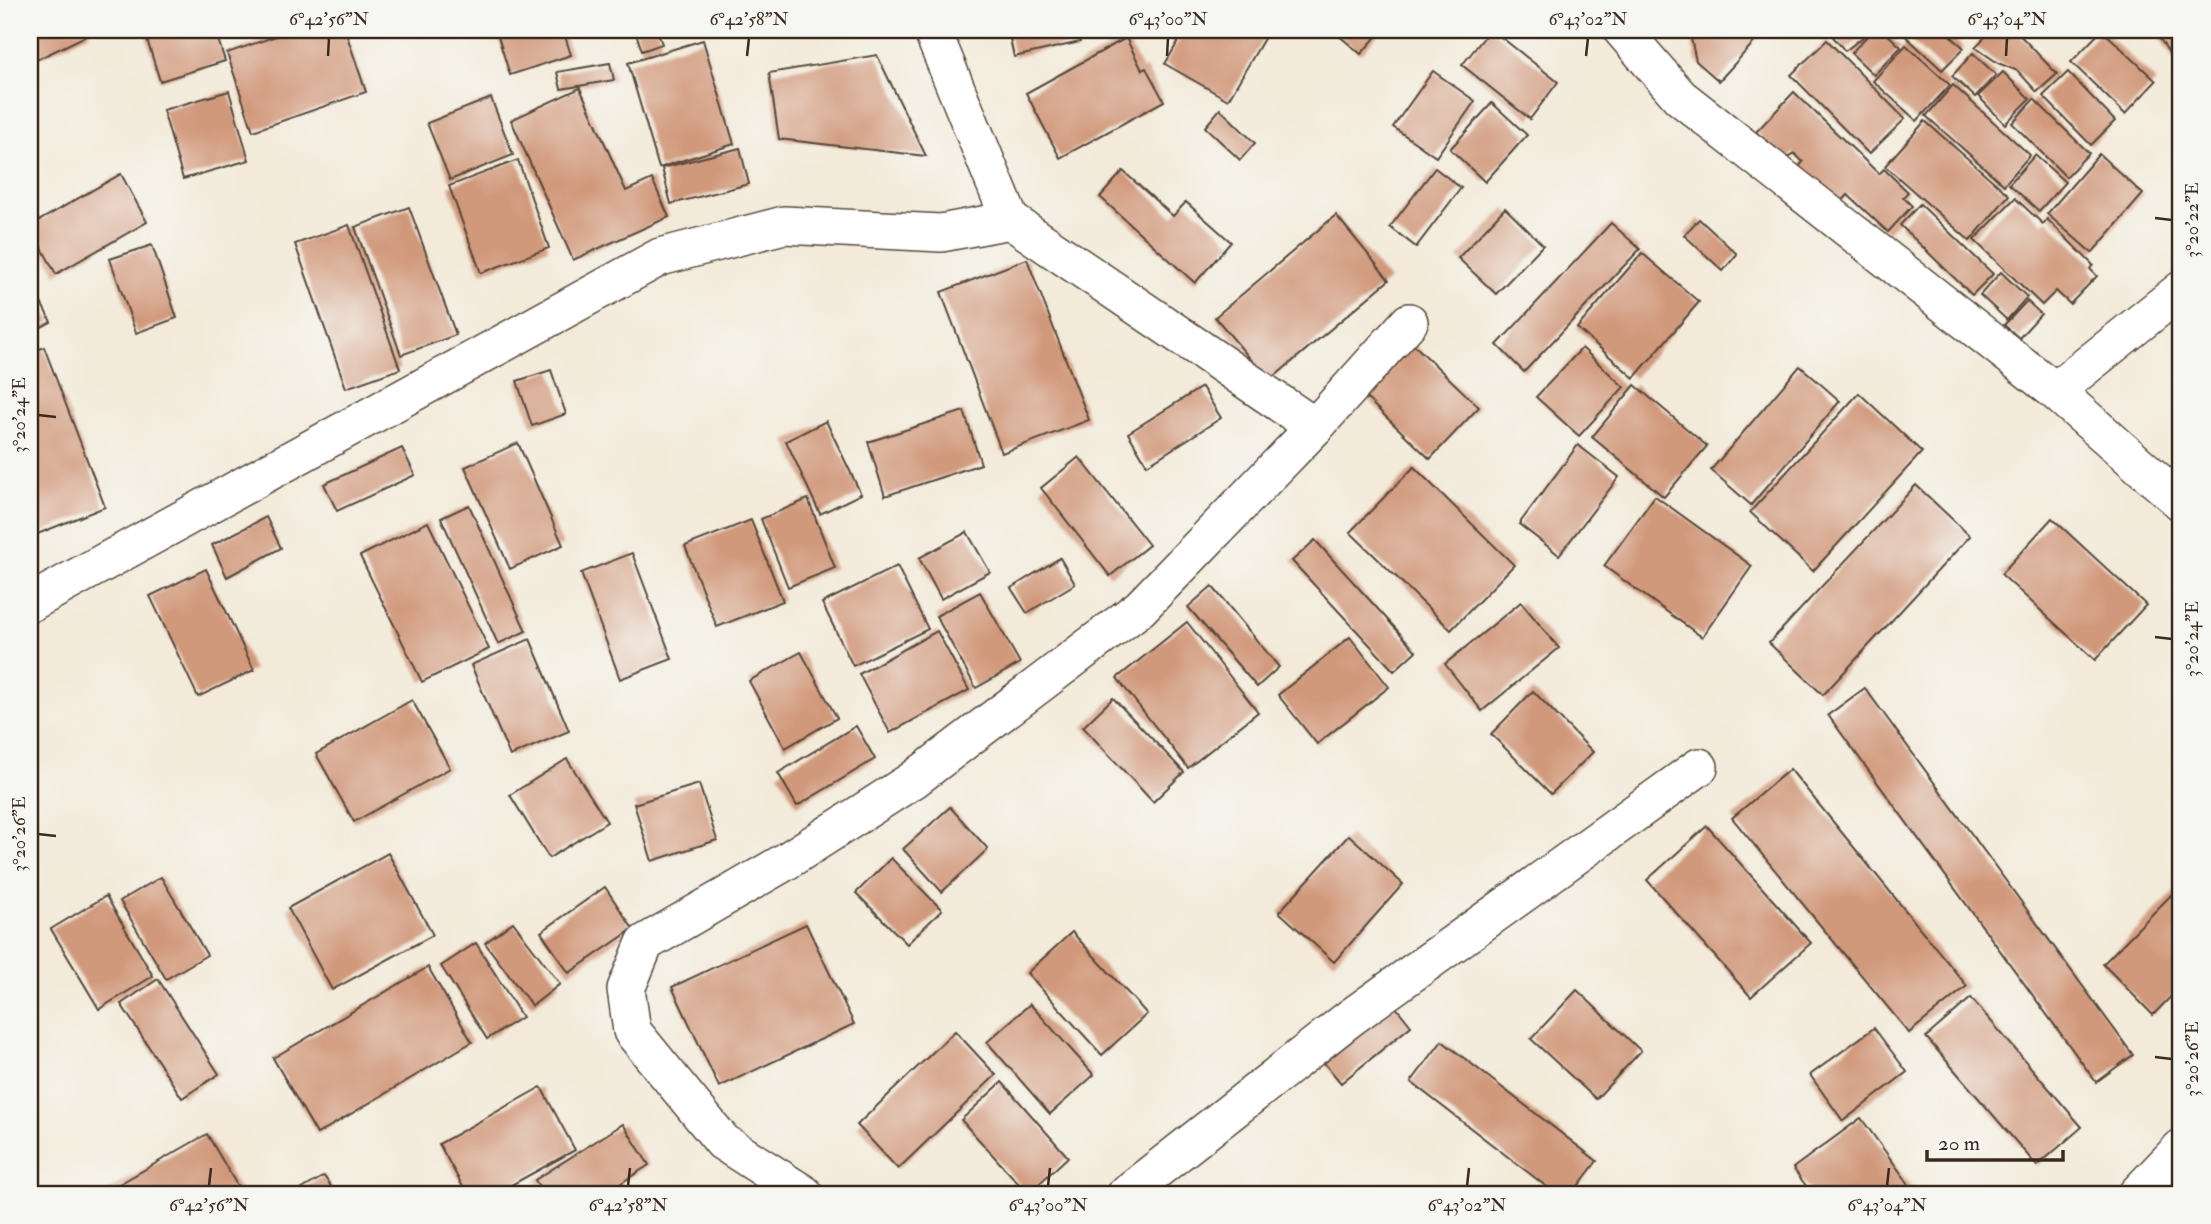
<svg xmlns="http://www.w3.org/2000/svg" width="2211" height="1224" viewBox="0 0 2211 1224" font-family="'IM FELL Double Pica',serif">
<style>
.building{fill:#d1997b}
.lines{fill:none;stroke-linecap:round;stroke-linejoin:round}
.street-casing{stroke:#57473a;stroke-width:40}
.street{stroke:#fff;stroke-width:37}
.ticks{fill:none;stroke:#3b2a1e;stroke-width:2.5}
.neatline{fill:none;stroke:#3b2a1e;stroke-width:2.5}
.ticks-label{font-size:18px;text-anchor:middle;fill:#3b2a1e}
</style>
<rect width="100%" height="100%" fill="#f6f6f2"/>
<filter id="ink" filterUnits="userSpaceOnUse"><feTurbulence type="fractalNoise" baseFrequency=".0143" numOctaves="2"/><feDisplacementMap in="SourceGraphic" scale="14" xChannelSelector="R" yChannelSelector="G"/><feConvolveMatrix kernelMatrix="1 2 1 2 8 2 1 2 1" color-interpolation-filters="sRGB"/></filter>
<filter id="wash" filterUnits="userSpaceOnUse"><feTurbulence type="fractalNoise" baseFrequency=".00686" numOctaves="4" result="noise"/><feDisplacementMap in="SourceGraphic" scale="28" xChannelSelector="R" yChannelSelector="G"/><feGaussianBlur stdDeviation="1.57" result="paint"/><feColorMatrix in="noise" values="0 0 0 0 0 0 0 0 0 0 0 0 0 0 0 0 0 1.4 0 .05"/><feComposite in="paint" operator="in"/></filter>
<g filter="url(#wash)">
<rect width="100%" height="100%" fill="#f3ead9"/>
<g id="blocks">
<g class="building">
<path d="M30 30H88L90 34 30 63Z"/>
<path d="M144 30H215L225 61 160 81Z"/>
<path d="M280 30H345L366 92 253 131 227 53 282 34Z"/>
<path d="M496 30H563L571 55 510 75Z"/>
<path d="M635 30H657L662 44 642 51Z"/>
<path d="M1008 30H1077L1080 42 1014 57Z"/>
<path d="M1185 30H1269L1228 100 1165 64Z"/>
<path d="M1332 30H1382L1361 54Z"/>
<path d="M1490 30H1492L1558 82 1530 119 1462 65Z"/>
<path d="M1689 30H1765L1719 81 1696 61Z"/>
<path d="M1842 30H1857L1863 37 1845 51 1833 37Z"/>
<path d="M1873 30H1883L1901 47 1874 75 1851 53Z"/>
<path d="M1899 30H1944L1964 48 1942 70Z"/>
<path d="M1992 30H2015L2057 74 2037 92 2018 71 1998 63 1975 47Z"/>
<path d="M2102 30 2156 81 2125 114 2071 62Z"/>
<path d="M2154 30H2181V71Z"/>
<path d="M1126 38 1142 70 1146 68 1164 101 1060 158 1026 93Z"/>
<path d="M703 40 734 144 659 168 628 63Z"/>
<path d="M1827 40 1905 119 1869 154 1791 75Z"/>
<path d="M1906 45 1950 85 1917 121 1873 81Z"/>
<path d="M1973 53 1996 75 1975 97 1952 76Z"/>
<path d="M877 55 926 156 779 139 769 73Z"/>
<path d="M610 63 614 80 561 89 557 72Z"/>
<path d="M1433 71 1475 101 1436 157 1393 127Z"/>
<path d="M2003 72 2030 99 2005 124 1978 96Z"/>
<path d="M2068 72 2115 121 2091 145 2043 96Z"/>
<path d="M1953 85 2030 155 2004 185 1926 116Z"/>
<path d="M580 88 626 191 652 179 669 217 573 260 511 120Z"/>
<path d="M229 91 249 160 183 179 163 110Z"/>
<path d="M1794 92 1879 174 1884 169 1908 192 1903 197 1912 206 1888 232 1848 195 1836 208 1796 170 1803 162 1794 153 1786 161 1756 132Z"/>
<path d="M491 98 513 155 450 180 427 123Z"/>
<path d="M2034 99 2089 153 2066 177 2012 123Z"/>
<path d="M1492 103 1527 135 1485 182 1450 149Z"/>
<path d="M1220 109 1255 143 1240 160 1205 127Z"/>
<path d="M1925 121 2009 195 1970 241 1885 166Z"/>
<path d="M740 148 749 184 671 204 662 168Z"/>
<path d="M2099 154 2143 194 2092 253 2047 214Z"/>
<path d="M2035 155 2065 182 2039 211 2009 184Z"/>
<path d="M518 160 549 248 481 273 449 186Z"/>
<path d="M1435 168 1461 188 1416 247 1390 227Z"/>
<path d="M1123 171 1173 216 1186 202 1231 242 1195 283 1100 197Z"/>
<path d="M121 174 147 222 56 274 30 226Z"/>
<path d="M2015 198 2043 224 2047 219 2093 265 2090 269 2097 276 2070 304 2056 291 2042 305 1974 240Z"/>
<path d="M1920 204 1993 274 1972 295 1900 225Z"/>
<path d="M409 207 456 335 401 355 355 227Z"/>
<path d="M1505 208 1543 245 1496 294 1458 258Z"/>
<path d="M1336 215 1389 280 1269 381 1215 317Z"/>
<path d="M1699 219 1737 254 1723 271 1684 235Z"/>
<path d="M1611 223 1640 249 1524 372 1497 345Z"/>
<path d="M349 225 400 369 346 388 295 244Z"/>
<path d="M152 245 177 318 136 333 110 259Z"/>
<path d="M1642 253 1699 302 1634 378 1577 328Z"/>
<path d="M1027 259 1089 420 1002 453 941 292Z"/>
<path d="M2001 272 2027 297 2007 320 1980 295Z"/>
<path d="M35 291 51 322 30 333V294Z"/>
<path d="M2027 301 2041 314 2019 338 2004 325Z"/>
<path d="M1409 340 1479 407 1430 459 1360 392Z"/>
<path d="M44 347 105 507 30 537V353Z"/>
<path d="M1582 348 1624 387 1579 436 1536 397Z"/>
<path d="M1800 366 1840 401 1751 505 1711 470Z"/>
<path d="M551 370 566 414 532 426 517 381Z"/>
<path d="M1635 385 1707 446 1664 497 1592 437Z"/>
<path d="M1202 387 1221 418 1147 465 1128 433Z"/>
<path d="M1859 393 1922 452 1813 571 1750 512Z"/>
<path d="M964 411 981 464 885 496 868 442Z"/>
<path d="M826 421 861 494 820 514 786 441Z"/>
<path d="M518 443 563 545 510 569 465 467Z"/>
<path d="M1578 445 1619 477 1559 555 1519 524Z"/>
<path d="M402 448 415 475 337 511 324 484Z"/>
<path d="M1079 457 1149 545 1110 576 1041 488Z"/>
<path d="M1414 467 1514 565 1451 630 1350 532Z"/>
<path d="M1916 485 1970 536 1823 695 1769 643Z"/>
<path d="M1655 496 1752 566 1702 637 1604 566Z"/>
<path d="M808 499 835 568 788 587 761 519Z"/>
<path d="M469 505 526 631 498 644 441 518Z"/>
<path d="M266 517 281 548 227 577 212 545Z"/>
<path d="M2052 518 2146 605 2095 660 2001 574Z"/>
<path d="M751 520 783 601 717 627 685 546Z"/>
<path d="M428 522 489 649 422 682 360 556Z"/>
<path d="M967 532 990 572 941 599 919 558Z"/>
<path d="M1315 540 1416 651 1394 671 1292 561Z"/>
<path d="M632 553 672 659 620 679 581 573Z"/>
<path d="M1060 558 1075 584 1027 613 1011 588Z"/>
<path d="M897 566 928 629 853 666 822 603Z"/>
<path d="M206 569 254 670 198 697 150 596Z"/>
<path d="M1212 586 1279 667 1257 687 1188 607Z"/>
<path d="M980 592 1020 663 976 688 936 616Z"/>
<path d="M1521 602 1559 648 1482 711 1445 664Z"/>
<path d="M1187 622 1258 712 1188 768 1117 678Z"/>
<path d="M937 631 969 690 890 733 859 674Z"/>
<path d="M1350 637 1389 687 1317 744 1278 695Z"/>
<path d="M530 639 569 731 510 756 471 665Z"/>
<path d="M801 652 837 718 785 748 749 681Z"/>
<path d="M1865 688 2133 1055 2096 1082 1828 715Z"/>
<path d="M1533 691 1593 752 1551 794 1491 734Z"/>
<path d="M1113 698 1184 772 1153 802 1083 727Z"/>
<path d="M412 700 450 768 354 822 316 754Z"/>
<path d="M856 726 875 759 797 806 778 773Z"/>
<path d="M567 759 607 822 549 858 510 795Z"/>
<path d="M1790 769 1967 986 1909 1033 1732 818Z"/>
<path d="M699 784 717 840 652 861 634 804Z"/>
<path d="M950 807 988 849 942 892 903 849Z"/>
<path d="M1707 826 1811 943 1751 997 1647 880Z"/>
<path d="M1349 835 1403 884 1334 962 1279 912Z"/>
<path d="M388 853 433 935 332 990 288 908Z"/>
<path d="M891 858 942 910 907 944 856 893Z"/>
<path d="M161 877 207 955 166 979 120 901Z"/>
<path d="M2181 885V986L2153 1015 2103 964Z"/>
<path d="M605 887 633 929 569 973 541 932Z"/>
<path d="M106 896 153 976 99 1009 51 929Z"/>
<path d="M513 922 560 984 532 1006 485 943Z"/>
<path d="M806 924 854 1024 719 1087 672 987Z"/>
<path d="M1072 932 1147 1014 1102 1055 1027 973Z"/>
<path d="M476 943 522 1017 487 1039 441 966Z"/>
<path d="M428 967 472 1042 317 1134 273 1058Z"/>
<path d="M158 979 219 1074 182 1098 121 1004Z"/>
<path d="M1577 990 1641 1051 1596 1099 1531 1039Z"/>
<path d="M1971 998 2082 1127 2037 1166 1926 1037Z"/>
<path d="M1030 1004 1094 1075 1050 1114 987 1042Z"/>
<path d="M1395 1006 1411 1026 1341 1083 1324 1063Z"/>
<path d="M1874 1028 1907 1072 1843 1121 1810 1075Z"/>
<path d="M955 1031 996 1075 898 1169 857 1125Z"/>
<path d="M1442 1041 1597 1161 1572 1194H1556L1411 1082Z"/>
<path d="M1002 1082 1068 1157 1028 1194 961 1120Z"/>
<path d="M541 1087 575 1150 495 1194H467L439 1144Z"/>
<path d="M1861 1118 1916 1194H1812L1793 1168Z"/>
<path d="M623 1124 649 1165 604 1194H544L535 1180Z"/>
<path d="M207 1134 242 1194H102Z"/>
<path d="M324 1176 336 1194H294Z"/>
</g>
</g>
</g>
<g filter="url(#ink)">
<use href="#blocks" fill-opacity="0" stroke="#57473a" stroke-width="2"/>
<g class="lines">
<g class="street-casing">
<g id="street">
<path d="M932 30 1010 220 1315 427"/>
<path d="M1622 30 1680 97 2055 391 2181 502"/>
<path d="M2055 391 2181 290"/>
<path d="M30 603 660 257 784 225 941 233 1010 220"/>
<path d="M804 1194 723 1142 632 1031 626 989 645 943 785 862 913 780 1140 608 1315 427 1409 322"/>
<path d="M1126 1194 1350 1018 1699 767"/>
<path d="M2137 1194 2181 1148"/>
</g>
</g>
<use href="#street" class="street"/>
</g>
</g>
<path class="ticks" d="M328 56 329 38M747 56 749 38M1167 56 1168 38M1586 56 1588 38M2006 56 2007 38M2155 218 2172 220M38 415 56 417M2155 637 2172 639M38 834 56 836M2155 1057 2172 1059M209 1186 211 1168M628 1186 630 1168M1048 1186 1050 1168M1467 1186 1469 1168M1887 1186 1889 1168"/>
<rect width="2211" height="1224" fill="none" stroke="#f6f6f2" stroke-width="77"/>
<path d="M1927 1150v10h136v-10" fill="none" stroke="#3b2a1e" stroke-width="3.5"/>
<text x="1938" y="1150" font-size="21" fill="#3b2a1e" stroke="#f6f6f2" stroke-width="5" paint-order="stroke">20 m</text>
<rect x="38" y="38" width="2134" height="1148" class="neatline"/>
<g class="ticks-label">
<text x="329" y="25">6°42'56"N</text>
<text x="749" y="25">6°42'58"N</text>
<text x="1168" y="25">6°43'00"N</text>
<text x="1588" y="25">6°43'02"N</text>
<text x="2007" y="25">6°43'04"N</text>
<text transform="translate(2192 220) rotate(-90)" y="6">3°20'22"E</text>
<text transform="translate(19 415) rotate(-90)" y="6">3°20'24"E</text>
<text transform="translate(2192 639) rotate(-90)" y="6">3°20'24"E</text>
<text transform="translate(19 834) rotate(-90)" y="6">3°20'26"E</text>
<text transform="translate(2192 1059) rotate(-90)" y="6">3°20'26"E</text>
<text x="209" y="1211">6°42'56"N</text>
<text x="628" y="1211">6°42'58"N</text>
<text x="1048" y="1211">6°43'00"N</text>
<text x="1467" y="1211">6°43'02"N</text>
<text x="1887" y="1211">6°43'04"N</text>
</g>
</svg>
